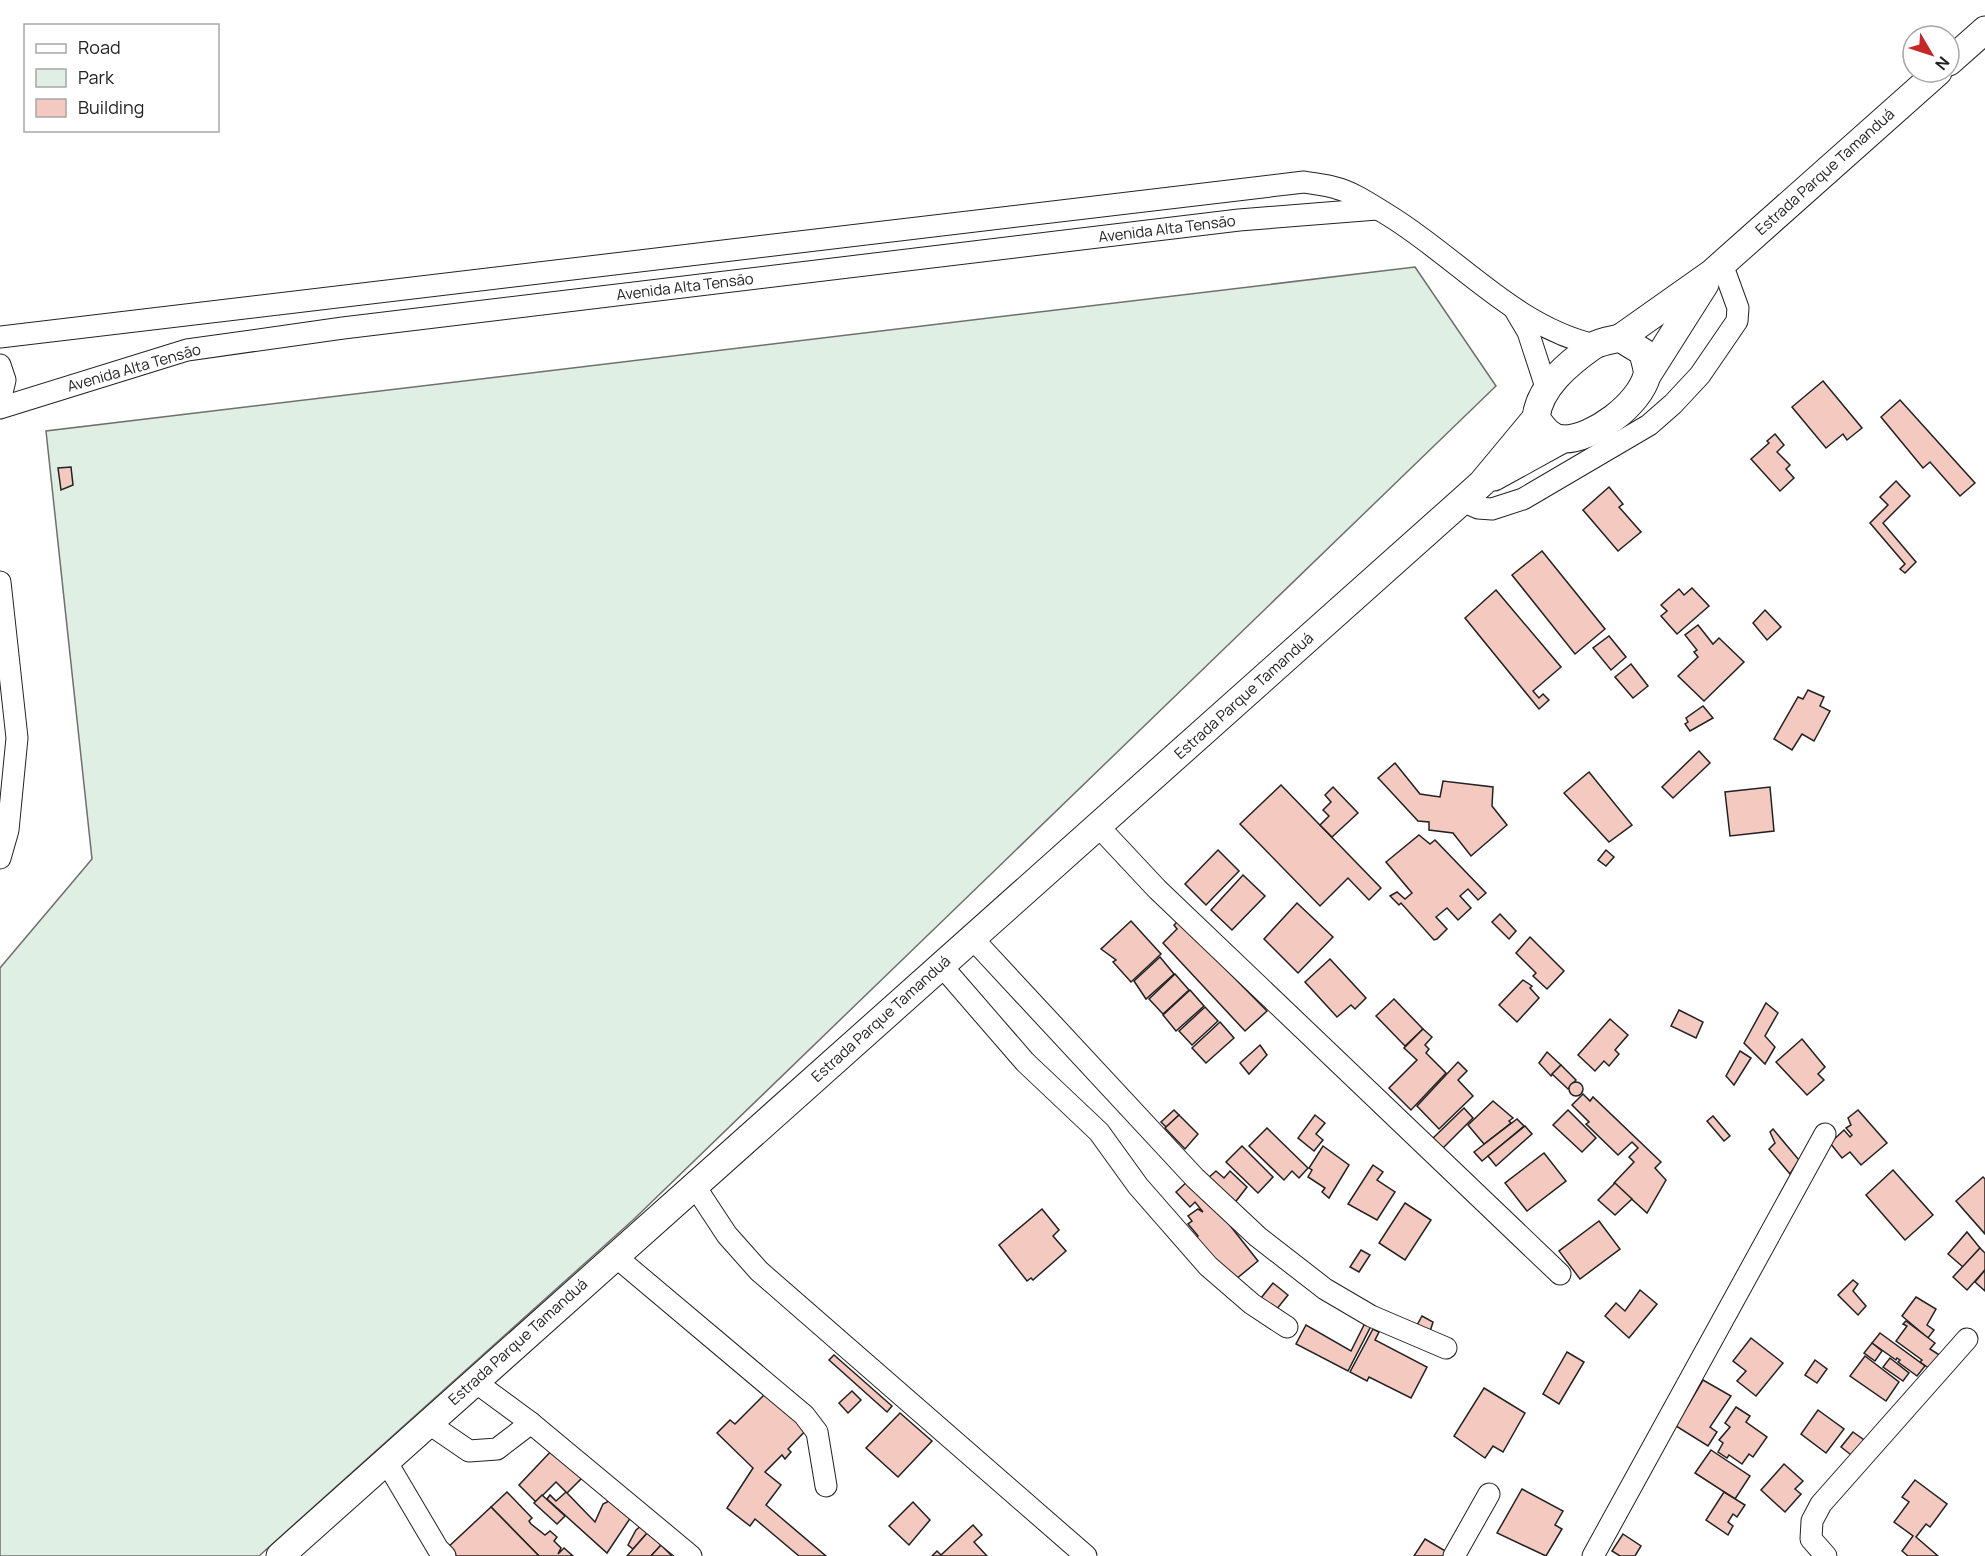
<svg xmlns="http://www.w3.org/2000/svg" width="1985" height="1556" viewBox="0 0 1985 1556" font-family="Manrope,sans-serif">
<style>
.green{fill:#e0efe3;stroke:#6f6f6f;stroke-width:1.5}
.building{fill:#f3c9c0;stroke:#222;stroke-width:1.5}
.lines{fill:none;stroke-linecap:round;stroke-linejoin:round}
.minor-casing{stroke:#222;stroke-width:23}
.major-casing{stroke:#222;stroke-width:29}
.minor{stroke:#fff;stroke-width:21}
.major{stroke:#fff;stroke-width:27}
.labels{text-anchor:middle;stroke-width:4.5;stroke-linejoin:round;paint-order:stroke}
.street-label{font-size:15px;fill:#222;stroke:#fff}
</style>
<rect width="100%" height="100%" fill="#fff"/>
<path class="green" d="M1415 267 1496 386 633 1220 259 1556H0V968L92 859 46 431Z"/>
<g class="building">
<path d="M1823 381 1862 428 1847 440 1843 434 1826 448 1792 407Z"/>
<path d="M1900 400 1975 483 1960 496 1930 462 1923 468 1881 417Z"/>
<path d="M1775 434 1784 445 1777 452 1790 465 1786 469 1794 478 1780 491 1751 459 1769 443 1767 441Z"/>
<path d="M71 467 73 485 61 490 58 468Z"/>
<path d="M1896 481 1910 496 1883 523 1916 562 1905 573 1900 569 1905 564 1870 523 1888 505 1880 497Z"/>
<path d="M1609 487 1623 504 1619 507 1641 532 1618 551 1583 510Z"/>
<path d="M1542 551 1605 629 1575 654 1512 575Z"/>
<path d="M1692 588 1709 606 1677 634 1661 616 1667 611 1661 605 1679 589 1684 595Z"/>
<path d="M1496 590 1561 667 1533 691 1539 698 1543 694 1549 700 1539 709 1465 618Z"/>
<path d="M1765 610 1781 627 1767 640 1753 623Z"/>
<path d="M1698 625 1713 644 1719 638 1744 662 1704 701 1678 676 1698 657 1694 652 1697 650 1685 635Z"/>
<path d="M1609 636 1626 657 1611 670 1593 648Z"/>
<path d="M1631 664 1648 686 1633 698 1615 677Z"/>
<path d="M1808 690 1824 697 1820 706 1830 711 1814 741 1802 734 1792 750 1774 739 1798 697 1803 699Z"/>
<path d="M1703 706 1713 718 1690 731 1685 724 1688 722 1686 718Z"/>
<path d="M1699 751 1710 763 1673 798 1662 787Z"/>
<path d="M1395 763 1420 794 1440 797 1443 781 1493 787 1492 806 1507 825 1471 856 1453 833 1429 830V822L1418 821 1380 780 1378 778Z"/>
<path d="M1589 772 1632 825 1609 842 1564 793Z"/>
<path d="M1281 785 1381 888 1369 900 1348 878 1320 906 1240 824Z"/>
<path d="M1333 787 1358 813 1332 837 1320 825 1329 816 1323 810 1331 802 1325 795Z"/>
<path d="M1770 787 1774 831 1730 836 1725 792Z"/>
<path d="M1419 835 1430 844 1435 840 1486 893 1478 900 1468 889 1460 896 1471 908 1458 920 1447 908 1436 917 1447 929 1437 939 1434 940 1401 903 1399 905 1390 896 1397 892 1405 899 1412 893 1386 862Z"/>
<path d="M1218 850 1239 871 1206 905 1185 884Z"/>
<path d="M1606 850 1614 857 1606 866 1598 860Z"/>
<path d="M1243 875 1265 896 1232 930 1211 910Z"/>
<path d="M1297 903 1333 937 1298 973 1264 939Z"/>
<path d="M1500 914 1516 931 1509 939 1492 922Z"/>
<path d="M1131 921 1161 954 1131 982 1113 962 1116 960 1101 949Z"/>
<path d="M1178 921 1267 1011 1245 1031 1163 943 1177 929 1174 925Z"/>
<path d="M1530 937 1564 971 1547 989 1533 976 1536 973 1516 953Z"/>
<path d="M1160 957 1174 974 1146 999 1134 981Z"/>
<path d="M1330 959 1366 998 1355 1009 1351 1005 1337 1017 1305 982Z"/>
<path d="M1175 974 1189 990 1163 1014 1149 999Z"/>
<path d="M1523 980 1532 986 1530 988 1539 998 1517 1022 1499 1005Z"/>
<path d="M1190 990 1204 1006 1176 1031 1163 1015Z"/>
<path d="M1394 999 1423 1029 1405 1046 1376 1016Z"/>
<path d="M1766 1003 1778 1013 1765 1036 1775 1047 1765 1064 1744 1043Z"/>
<path d="M1205 1007 1218 1021 1192 1045 1179 1031Z"/>
<path d="M1679 1010 1703 1022 1696 1038 1671 1026Z"/>
<path d="M1610 1019 1628 1035 1615 1050 1619 1054 1609 1066 1604 1061 1595 1071 1578 1055Z"/>
<path d="M1220 1022 1234 1038 1206 1063 1192 1048Z"/>
<path d="M1423 1029 1432 1037 1425 1045 1429 1049 1426 1053 1446 1073 1411 1110 1389 1088 1417 1060 1404 1048Z"/>
<path d="M1802 1039 1825 1067 1818 1074 1824 1080 1807 1095 1776 1062Z"/>
<path d="M1260 1045 1267 1055 1249 1074 1240 1063Z"/>
<path d="M1740 1051 1751 1058 1734 1085 1726 1076Z"/>
<path d="M1547 1052 1561 1065 1551 1076 1539 1063Z"/>
<path d="M1458 1062 1467 1071 1458 1080 1473 1096 1439 1129 1417 1106Z"/>
<path d="M1561 1065 1576 1080 1568 1089 1552 1074Z"/>
<circle cx="1576" cy="1089" r="7"/>
<path d="M1583 1094 1590 1101 1593 1097 1661 1162 1655 1168 1666 1180 1647 1213 1614 1183 1634 1162 1629 1157 1638 1148 1632 1142 1618 1155 1586 1124 1589 1122 1572 1105Z"/>
<path d="M1493 1101 1513 1118 1509 1121 1511 1123 1484 1144 1468 1125Z"/>
<path d="M1464 1108 1473 1118 1441 1150 1431 1140Z"/>
<path d="M1174 1110 1179 1115 1166 1127 1161 1122Z"/>
<path d="M1568 1110 1596 1138 1582 1152 1553 1125Z"/>
<path d="M1858 1110 1887 1143 1861 1165 1850 1152 1842 1158 1830 1143 1844 1130 1850 1137 1852 1135 1846 1128 1851 1125 1848 1118Z"/>
<path d="M1179 1115 1198 1134 1185 1149 1165 1128Z"/>
<path d="M1315 1115 1325 1123 1316 1134 1323 1140 1314 1151 1298 1138Z"/>
<path d="M1713 1116 1730 1136 1724 1141 1707 1121Z"/>
<path d="M1517 1119 1524 1126 1482 1161 1474 1152Z"/>
<path d="M1525 1126 1532 1134 1496 1166 1488 1156Z"/>
<path d="M1267 1128 1308 1168 1299 1178 1292 1171 1284 1180 1249 1146Z"/>
<path d="M1773 1129 1799 1160 1790 1174 1769 1149 1775 1143 1770 1132Z"/>
<path d="M1242 1146 1273 1177 1258 1193 1226 1162Z"/>
<path d="M1323 1146 1349 1165 1329 1198 1322 1192 1325 1188 1308 1177 1312 1170 1309 1168Z"/>
<path d="M1544 1153 1566 1181 1527 1211 1505 1183Z"/>
<path d="M1373 1165 1383 1172 1377 1180 1395 1192 1377 1220 1348 1204Z"/>
<path d="M1893 1170 1933 1215 1905 1240 1866 1195Z"/>
<path d="M1216 1171 1224 1178 1230 1171 1247 1187 1233 1205 1207 1179Z"/>
<path d="M1983 1177 1985 1179V1234L1956 1201Z"/>
<path d="M1189 1180 1213 1204 1258 1261 1230 1284 1193 1240 1198 1236 1188 1224 1192 1221 1188 1216 1198 1209 1203 1212 1195 1202 1190 1207 1176 1192Z"/>
<path d="M1615 1183 1632 1199 1615 1215 1598 1200Z"/>
<path d="M1405 1203 1431 1220 1405 1260 1379 1243Z"/>
<path d="M1042 1209 1059 1230 1053 1236 1066 1251 1033 1280 1031 1278 1027 1281 999 1245Z"/>
<path d="M1599 1221 1620 1249 1580 1279 1559 1251Z"/>
<path d="M1967 1232 1980 1248 1963 1267 1948 1254Z"/>
<path d="M1980 1248 1985 1253V1270L1967 1290 1953 1277Z"/>
<path d="M1361 1250 1370 1255 1359 1272 1350 1267Z"/>
<path d="M1985 1270V1291L1975 1282Z"/>
<path d="M1853 1280 1858 1284 1853 1291 1866 1306 1858 1315 1838 1295Z"/>
<path d="M1273 1283 1288 1295 1276 1310 1261 1298Z"/>
<path d="M1640 1290 1657 1304 1629 1338 1605 1316 1616 1303 1625 1311Z"/>
<path d="M1916 1297 1936 1309 1927 1325 1934 1330 1928 1338 1902 1316Z"/>
<path d="M1422 1316 1433 1322 1429 1335 1416 1327Z"/>
<path d="M1906 1321 1935 1343 1930 1349 1941 1356 1930 1369 1920 1362 1922 1360 1896 1341 1907 1326 1903 1324Z"/>
<path d="M1365 1323 1371 1326 1348 1371 1296 1344 1306 1325 1351 1351Z"/>
<path d="M1373 1329 1379 1332 1375 1340 1427 1367 1411 1398 1369 1377 1367 1381 1350 1372Z"/>
<path d="M1880 1333 1925 1366 1917 1376 1898 1362 1900 1360 1897 1358 1896 1360 1872 1343Z"/>
<path d="M1751 1338 1783 1363 1756 1396 1737 1381 1746 1371 1733 1361Z"/>
<path d="M1872 1343 1882 1351 1875 1361 1864 1353Z"/>
<path d="M1567 1352 1584 1362 1559 1404 1543 1394Z"/>
<path d="M834 1355 892 1406 887 1412 829 1360Z"/>
<path d="M1865 1356 1899 1382 1886 1401 1850 1376Z"/>
<path d="M1890 1358 1909 1373 1903 1381 1883 1367Z"/>
<path d="M1815 1360 1827 1369 1817 1383 1805 1375Z"/>
<path d="M1703 1380 1731 1396 1710 1427 1717 1432 1708 1446 1676 1426Z"/>
<path d="M773 1386 812 1424 788 1449 791 1452 785 1459 782 1455 765 1472 781 1485 766 1505 826 1556H799L755 1519 750 1526 727 1508 753 1468 717 1433 730 1420 735 1424Z"/>
<path d="M1484 1388 1525 1413 1503 1452 1493 1446 1485 1458 1454 1436Z"/>
<path d="M852 1391 861 1400 848 1413 839 1403Z"/>
<path d="M1736 1407 1750 1416 1746 1422 1767 1437 1753 1457 1749 1454 1742 1464 1729 1455 1727 1458 1718 1452 1723 1443 1719 1440 1730 1427 1725 1423Z"/>
<path d="M1818 1410 1844 1429 1826 1453 1801 1434Z"/>
<path d="M900 1413 932 1441 898 1477 866 1448Z"/>
<path d="M1853 1432 1867 1442 1855 1458 1841 1447Z"/>
<path d="M555 1447 585 1475 567 1493 595 1522 603 1504 613 1499 631 1517 607 1553 547 1499 550 1495 556 1501 566 1492 556 1482 536 1502 519 1485Z"/>
<path d="M1711 1450 1750 1476 1735 1499 1695 1473Z"/>
<path d="M1784 1464 1803 1481 1795 1489 1801 1494 1785 1512 1761 1490Z"/>
<path d="M1915 1480 1947 1504 1930 1527 1926 1524 1916 1537 1938 1556H1908L1902 1551 1913 1536 1894 1522 1909 1502 1902 1497Z"/>
<path d="M1522 1489 1563 1511 1555 1525 1562 1529 1546 1556 1497 1533Z"/>
<path d="M507 1492 532 1518 529 1521 531 1524 545 1535 550 1531 557 1537 554 1541 561 1548 558 1554 564 1548 573 1556H539L491 1507Z"/>
<path d="M1724 1492 1745 1505 1737 1517 1733 1514 1728 1522 1733 1526 1728 1535 1706 1520Z"/>
<path d="M542 1495 565 1516 557 1524 534 1503Z"/>
<path d="M913 1502 930 1520 909 1545 889 1526Z"/>
<path d="M491 1507 539 1556H451L445 1550Z"/>
<path d="M973 1525 982 1535 974 1542 987 1556H932L937 1551 941 1555Z"/>
<path d="M641 1526 648 1532 633 1549 628 1545 636 1530Z"/>
<path d="M648 1532 661 1545 651 1556H627Z"/>
<path d="M1623 1534 1641 1546 1635 1556H1620L1612 1551Z"/>
<path d="M1425 1539 1447 1552 1445 1556H1414Z"/>
<path d="M661 1545 672 1556H651Z"/>
</g>
<g class="lines">
<g class="minor-casing">
<g id="minor">
<path d="M1515 310 1528 332 1546 387"/>
<path d="M0 337 1304 182C1315 184 1326 185 1336 188 1353 192 1373 206 1388 215 1457 257 1515 327 1595 345"/>
<path d="M0 365 5 380 0 401"/>
<path d="M0 408 187 350 343 328 1239 220 1377 209"/>
<path d="M1462 501 1478 508 1492 509 1523 499 1649 425 1673 404 1700 375 1737 321 1738 308 1722 264"/>
<path d="M0 582 17 738 8 830 0 858"/>
<path d="M1098 826 1157 889 1560 1274"/>
<path d="M972 938 1195 1178 1258 1237 1325 1289 1371 1316 1446 1348"/>
<path d="M941 965 1025 1062 1099 1132 1138 1186 1208 1266 1252 1304 1287 1327"/>
<path d="M694 1185 727 1235 759 1271 1086 1556"/>
<path d="M615 1256 804 1415 817 1432 826 1486"/>
<path d="M474 1381 531 1423 691 1556"/>
<path d="M428 1423 469 1451 497 1449 531 1423"/>
<path d="M386 1461 438 1549 445 1556"/>
<path d="M1454 1556 1489 1494"/>
<path d="M1593 1556 1825 1134"/>
<path d="M1826 1556 1811 1539 1812 1521 1821 1504 1967 1339"/>
</g>
</g>
<g class="major-casing">
<g id="major">
<path d="M1949 62 1985 30"/>
<path d="M1620 338 1712 273 1938 72"/>
<path d="M1620 338 1643 352C1644 359 1648 369 1647 375 1640 404 1593 439 1564 439 1551 439 1543 428 1536 418 1539 387 1569 363 1593 346 1601 341 1612 340 1620 338Z"/>
<path d="M1648 374 1705 284"/>
<path d="M1494 477 1563 439"/>
<path d="M280 1556 1462 501 1482 483 1536 418"/>
</g>
</g>
<use href="#minor" class="minor"/>
<use href="#major" class="major"/>
</g>
<g class="labels">
<g class="street-label">
<text transform="translate(1825 172) rotate(-42)" y="5">Estrada Parque Tamanduá</text>
<text transform="translate(1167 229) rotate(-7)" y="5">Avenida Alta Tensāo</text>
<text transform="translate(685 287) rotate(-7)" y="5">Avenida Alta Tensāo</text>
<text transform="translate(134 368) rotate(-16)" y="5">Avenida Alta Tensāo</text>
<text transform="translate(1244 696) rotate(-42)" y="5">Estrada Parque Tamanduá</text>
<text transform="translate(881 1019) rotate(-42)" y="5">Estrada Parque Tamanduá</text>
<text transform="translate(518 1342) rotate(-42)" y="5">Estrada Parque Tamanduá</text>
</g>
</g>
<rect x="24" y="24" width="195" height="108" fill="#ffffff" stroke="#a7a7a7" stroke-width="1.5"/>
<rect x="36" y="44" width="30" height="9" fill="#ffffff" stroke="#a7a7a7" stroke-width="1.5"/>
<text x="78" y="54" font-size="18" fill="#222222">Road</text>
<rect x="36" y="69" width="30" height="18" fill="#e0efe3" stroke="#a7a7a7" stroke-width="1.5"/>
<text x="78" y="84" font-size="18" fill="#222222">Park</text>
<rect x="36" y="99" width="30" height="18" fill="#f3c9c0" stroke="#a7a7a7" stroke-width="1.5"/>
<text x="78" y="114" font-size="18" fill="#222222">Building</text>
<g transform="translate(1931 54) rotate(129)"><circle r="28" fill="#ffffff" stroke="#a7a7a7" stroke-width="1.5"/>
<path d="M0-4.5L10 22L0 15L-10 22Z" fill="#c62828"/>
<text y="-9" font-size="16" font-weight="bold" text-anchor="middle" fill="#222222">N</text>
</g>
</svg>
